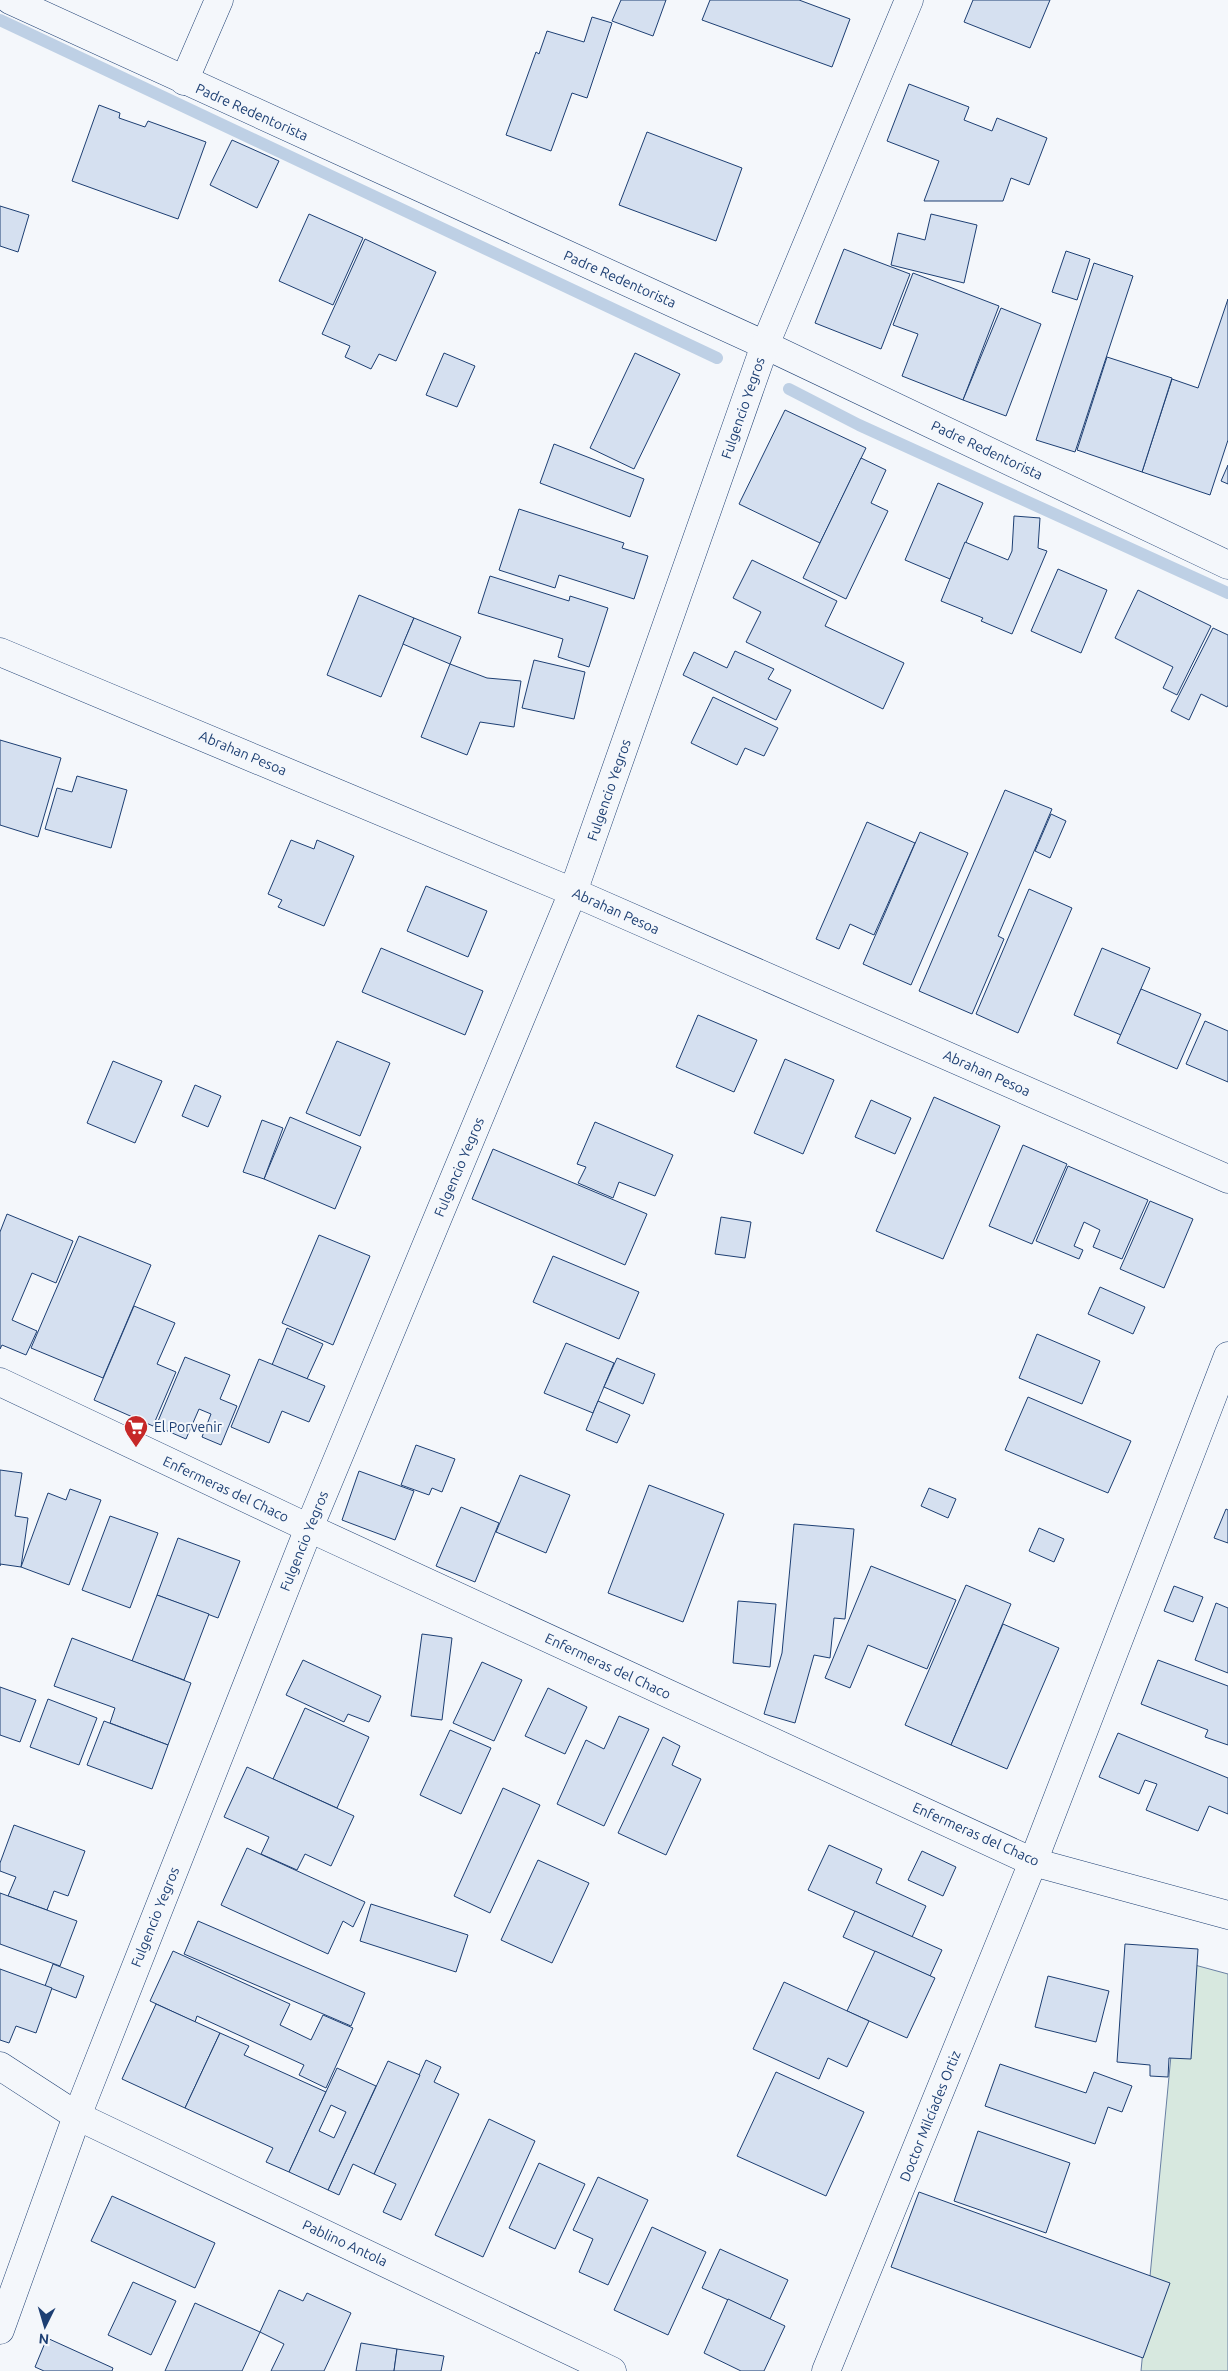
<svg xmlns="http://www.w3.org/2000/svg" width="1228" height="2371" viewBox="0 0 1228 2371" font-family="Ubuntu,sans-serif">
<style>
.green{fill:#d7e8df;stroke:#687fa3}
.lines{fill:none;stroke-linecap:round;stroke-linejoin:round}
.stream{stroke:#bed0e5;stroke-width:12}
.building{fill:#d5e0f0;stroke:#1d3f73;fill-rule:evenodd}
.minor-casing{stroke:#1d3f73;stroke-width:29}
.minor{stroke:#f4f7fb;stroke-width:28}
.labels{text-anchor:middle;stroke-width:4;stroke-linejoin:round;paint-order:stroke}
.street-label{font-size:14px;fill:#1d3f73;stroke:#f4f7fb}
.poi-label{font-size:14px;fill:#1d3f73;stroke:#f4f7fb;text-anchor:start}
</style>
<rect width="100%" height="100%" fill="#f4f7fb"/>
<path class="green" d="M1180 1961 1228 1974V2371H1141Z"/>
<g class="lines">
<g class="stream">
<path d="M0 20 717 358"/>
<path d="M789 389 859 425 1228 593"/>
</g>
</g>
<g class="building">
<path d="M621 0H666L653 36 612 21Z"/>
<path d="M710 0H799L850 19 832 67 702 20Z"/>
<path d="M973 0H1050L1030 48 964 22Z"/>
<path d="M592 17 612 23 587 98 572 93 551 151 506 135 536 52 539 54 547 31 584 42Z"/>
<path d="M909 84 969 107 964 120 992 131 997 118 1047 138 1029 185 1011 178 1003 201H924L939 161 887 141Z"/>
<path d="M99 105 120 113 119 118 145 127 148 121 206 142 178 219 72 181Z"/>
<path d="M647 132 742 168 716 241 619 205Z"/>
<path d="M232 140 279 161 257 208 210 185Z"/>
<path d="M0 206 29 215 18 252 0 246Z"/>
<path d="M309 214 363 238 333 305 279 281Z"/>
<path d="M931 214 977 225 964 283 891 265 898 233 925 240Z"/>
<path d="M365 239 436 272 396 361 379 354 371 369 345 357 350 346 322 334Z"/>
<path d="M844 249 910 274 881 349 815 323Z"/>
<path d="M1066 251 1090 259 1077 300 1052 292Z"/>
<path d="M1094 263 1133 276 1075 452 1036 440Z"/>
<path d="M913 273 999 306 963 400 902 376 918 334 893 325Z"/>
<path d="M1228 299V440L1210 495 1142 472 1172 379 1198 388Z"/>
<path d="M1001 308 1041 324 1006 416 963 400Z"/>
<path d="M444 353 475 366 457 407 426 395Z"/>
<path d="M635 353 680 374 634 469 590 448Z"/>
<path d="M1107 357 1172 378 1142 472 1077 450Z"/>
<path d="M785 410 866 448 820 543 739 504Z"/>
<path d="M554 444 644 479 630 517 540 483Z"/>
<path d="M861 458 886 470 871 503 888 511 846 599 803 578Z"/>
<path d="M1228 465V484L1221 481Z"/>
<path d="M938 483 983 503 950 579 905 560Z"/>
<path d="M519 509 624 543 622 548 648 556 634 599 559 575 555 588 499 570Z"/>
<path d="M1014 516 1040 518 1038 548 1047 551 1012 634 981 621 983 618 941 601 965 542 1008 560 1012 551Z"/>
<path d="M752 560 837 601 825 626 904 663 883 709 746 642 761 612 733 598Z"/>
<path d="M1058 569 1107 590 1081 653 1031 631Z"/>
<path d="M490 576 569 601 570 596 608 608 589 667 558 657 563 639 478 613Z"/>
<path d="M1138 590 1211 626 1177 695 1163 688 1173 667 1115 638Z"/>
<path d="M359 595 414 618 381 697 327 675Z"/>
<path d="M414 618 461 637 450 664 403 644Z"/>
<path d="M1213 628 1228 635V705L1227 707 1201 694 1189 720 1171 711Z"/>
<path d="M735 651 774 669 768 679 791 690 776 720 683 675 694 652 727 668Z"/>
<path d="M534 660 585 672 574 719 522 708Z"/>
<path d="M450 664 487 678 521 681 514 727 480 722 467 755 421 737Z"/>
<path d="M713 697 778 728 764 756 745 748 737 765 691 743Z"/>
<path d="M0 740 61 758 38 837 0 825Z"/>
<path d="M77 776 127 790 111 848 45 829 57 788 72 792Z"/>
<path d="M1005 790 1052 809 998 936 1004 939 972 1014 919 991Z"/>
<path d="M1051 814 1066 821 1050 858 1035 851Z"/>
<path d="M867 822 915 843 874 935 850 924 839 949 816 939Z"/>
<path d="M920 832 968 853 911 985 863 964Z"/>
<path d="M291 840 314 849 317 840 354 856 324 926 278 907 282 900 268 894Z"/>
<path d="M426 886 487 911 468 957 407 931Z"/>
<path d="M1029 889 1072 908 1018 1033 976 1014Z"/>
<path d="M381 948 483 991 465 1035 362 992Z"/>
<path d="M1102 948 1150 968 1121 1035 1074 1015Z"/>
<path d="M1141 989 1201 1014 1177 1069 1117 1043Z"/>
<path d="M698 1015 757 1040 734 1092 676 1067Z"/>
<path d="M1205 1021 1228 1031V1082L1186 1064Z"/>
<path d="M337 1041 390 1063 360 1136 306 1113Z"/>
<path d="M785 1059 834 1080 803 1154 754 1133Z"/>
<path d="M113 1061 162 1081 135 1143 87 1123Z"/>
<path d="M195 1085 221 1096 208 1127 182 1116Z"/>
<path d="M934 1097 1000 1126 943 1259 876 1231Z"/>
<path d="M871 1100 911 1118 895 1154 855 1137Z"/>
<path d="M290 1117 361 1147 335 1209 264 1179Z"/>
<path d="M262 1120 283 1128 264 1179 243 1172Z"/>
<path d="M595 1122 673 1155 655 1196 619 1182 613 1198 578 1183 586 1167 577 1164Z"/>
<path d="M1023 1145 1067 1164 1032 1244 989 1226Z"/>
<path d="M493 1149 647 1214 625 1265 472 1199Z"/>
<path d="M1068 1166 1148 1200 1122 1259 1093 1247 1100 1230 1084 1222 1074 1246 1083 1250 1079 1259 1036 1241Z"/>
<path d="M1150 1201 1193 1219 1164 1288 1120 1269Z"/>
<path d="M7 1214 73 1241 56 1283 32 1273 12 1320 37 1331 26 1355 2 1345 0 1349V1232Z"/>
<path d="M721 1217 751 1222 745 1258 715 1254Z"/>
<path d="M319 1235 370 1256 333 1345 282 1323Z"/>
<path d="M79 1236 151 1265 103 1378 31 1348Z"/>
<path d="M553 1256 639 1292 619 1339 533 1302Z"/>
<path d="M1100 1287 1145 1307 1133 1334 1088 1314Z"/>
<path d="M134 1306 175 1323 157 1364 176 1372 153 1426 94 1400Z"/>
<path d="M287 1328 323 1344 307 1379 272 1365Z"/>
<path d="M1037 1334 1100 1361 1082 1404 1019 1378Z"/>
<path d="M566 1343 614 1363 593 1413 544 1393Z"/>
<path d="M185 1357 230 1375 220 1399 237 1406 221 1445 202 1437 211 1414 199 1409 186 1439 156 1426Z"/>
<path d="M617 1358 655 1374 643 1404 604 1387Z"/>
<path d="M259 1359 325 1386 309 1422 282 1411 269 1443 231 1427Z"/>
<path d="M1028 1397 1131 1441 1108 1493 1005 1450Z"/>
<path d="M598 1401 630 1415 617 1443 586 1430Z"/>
<path d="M416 1445 455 1459 442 1492 432 1488 429 1495 401 1485Z"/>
<path d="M0 1470 22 1473 15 1516 28 1518 21 1567 0 1564V1566Z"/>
<path d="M359 1471 414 1491 395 1540 342 1520Z"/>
<path d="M520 1475 570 1495 546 1553 496 1532Z"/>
<path d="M649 1485 724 1514 683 1622 608 1593Z"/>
<path d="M929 1488 956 1499 948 1518 921 1506Z"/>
<path d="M70 1489 101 1500 69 1585 21 1567 48 1493 66 1500Z"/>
<path d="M461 1507 499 1523 475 1582 436 1566Z"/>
<path d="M1226 1509 1228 1510V1543L1214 1538Z"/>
<path d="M110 1516 158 1533 130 1608 82 1590Z"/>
<path d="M794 1524 854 1529 845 1619 834 1618 830 1658 814 1655 795 1723 764 1714 782 1653Z"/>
<path d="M1039 1528 1064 1539 1054 1562 1029 1551Z"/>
<path d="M178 1538 240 1561 218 1618 157 1595Z"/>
<path d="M871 1566 956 1600 927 1669 868 1645 850 1688 825 1678Z"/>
<path d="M966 1585 1011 1604 951 1745 905 1725Z"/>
<path d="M1174 1586 1203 1597 1193 1622 1164 1611Z"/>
<path d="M157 1595 209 1614 184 1680 132 1661Z"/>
<path d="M738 1601 776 1604 770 1667 733 1663Z"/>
<path d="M1216 1603 1228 1608V1673L1195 1660Z"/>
<path d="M1003 1624 1059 1648 1007 1769 951 1745Z"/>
<path d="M422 1634 452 1638 442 1720 411 1716Z"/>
<path d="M72 1638 191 1683 168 1745 110 1723 115 1708 54 1686Z"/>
<path d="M303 1660 381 1696 369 1722 348 1714 344 1722 286 1695Z"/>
<path d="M1158 1660 1228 1686V1745L1205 1737 1208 1730 1141 1704Z"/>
<path d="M482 1662 522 1680 494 1741 453 1723Z"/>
<path d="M0 1687 36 1700 20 1742 0 1735Z"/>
<path d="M548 1688 587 1707 565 1754 525 1736Z"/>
<path d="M48 1699 97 1718 79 1765 30 1747Z"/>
<path d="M305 1708 369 1737 337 1808 273 1779Z"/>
<path d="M619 1716 649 1729 604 1826 557 1804 586 1740 604 1749Z"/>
<path d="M104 1721 168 1745 152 1789 87 1765Z"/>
<path d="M450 1730 491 1748 461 1814 420 1795Z"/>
<path d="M1118 1733 1228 1778V1814L1209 1806 1198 1831 1146 1810 1157 1784 1145 1780 1139 1794 1099 1777Z"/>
<path d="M663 1737 680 1746 672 1765 701 1779 666 1855 618 1833Z"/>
<path d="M247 1767 354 1816 331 1866 305 1854 297 1870 261 1854 269 1837 224 1817Z"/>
<path d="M503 1788 540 1805 490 1913 454 1896Z"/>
<path d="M14 1825 85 1851 68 1896 54 1891 47 1910 8 1896 16 1877 0 1871V1863Z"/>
<path d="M829 1845 882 1869 876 1883 926 1906 912 1937 808 1890Z"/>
<path d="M247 1848 365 1902 353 1927 343 1921 328 1954 221 1905Z"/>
<path d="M922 1851 956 1867 943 1896 908 1880Z"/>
<path d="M538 1860 589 1883 552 1963 501 1940Z"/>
<path d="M0 1893 77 1921 60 1966 0 1944Z"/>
<path d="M371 1904 468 1935 456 1972 360 1941Z"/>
<path d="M855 1911 942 1950 930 1976 843 1937Z"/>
<path d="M198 1921 365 1993 351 2026 184 1954Z"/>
<path d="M1125 1944 1198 1949 1191 2059 1169 2058 1168 2077 1150 2076V2065L1117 2062Z"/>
<path d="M173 1951 290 2004 280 2025 311 2040 323 2015 353 2028 326 2088 299 2075 304 2065 197 2016 195 2022 150 2001Z"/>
<path d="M875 1951 935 1978 907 2038 847 2011Z"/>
<path d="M53 1964 84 1976 76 1998 45 1986Z"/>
<path d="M0 1969 52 1988 36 2033 16 2026 9 2043 0 2040Z"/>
<path d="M1048 1976 1109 1991 1096 2042 1035 2027Z"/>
<path d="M784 1982 869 2021 847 2067 828 2058 819 2079 753 2049Z"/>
<path d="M156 2004 220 2033 185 2108 122 2079Z"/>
<path d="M220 2033 249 2046 244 2055 326 2092 289 2172 266 2162 273 2148 185 2108Z"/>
<path d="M426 2060 441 2067 434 2082 459 2094 401 2220 383 2212 396 2184 374 2174Z"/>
<path d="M388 2061 420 2075 374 2174 353 2164 339 2195 328 2190Z"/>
<path d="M1000 2064 1086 2093 1094 2072 1132 2086 1122 2112 1108 2107 1095 2144 985 2106Z"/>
<path d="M337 2068 376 2086 328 2190 289 2172ZM331 2105 346 2112 334 2138 319 2131Z"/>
<path d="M776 2072 864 2112 826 2196 737 2156Z"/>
<path d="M489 2119 535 2141 483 2257 435 2235Z"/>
<path d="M978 2131 1070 2163 1046 2233 954 2201Z"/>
<path d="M539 2163 585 2184 555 2249 509 2228Z"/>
<path d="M598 2177 648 2200 608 2285 579 2272 593 2239 573 2230Z"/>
<path d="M919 2192 1170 2283 1143 2358 891 2267Z"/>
<path d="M112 2196 215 2243 195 2288 91 2241Z"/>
<path d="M652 2227 706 2252 668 2335 614 2310Z"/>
<path d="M720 2249 788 2280 770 2319 702 2288Z"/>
<path d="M133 2282 176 2301 151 2355 108 2335Z"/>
<path d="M279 2290 303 2301 307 2293 351 2313 324 2371H271L284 2344 260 2332Z"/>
<path d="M728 2299 785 2326 764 2371H741L704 2353Z"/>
<path d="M195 2303 260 2332 242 2371H165Z"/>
<path d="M47 2338 113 2368 112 2371H44L35 2367Z"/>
<path d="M361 2343 397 2349 394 2371H356Z"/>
<path d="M397 2349 444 2356 441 2371H394Z"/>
</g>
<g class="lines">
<g class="minor-casing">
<g id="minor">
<path d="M10 0 765 345 1228 565"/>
<path d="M184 81 219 0"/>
<path d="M0 652 573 892 1228 1179"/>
<path d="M0 1382 309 1528 1033 1862 1228 1915"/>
<path d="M0 2066 77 2116 612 2371"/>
<path d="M0 2330 77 2116 309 1528 573 892 765 345 909 0"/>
<path d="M826 2371 1033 1862 1228 1356"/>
</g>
</g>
<use href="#minor" class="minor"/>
</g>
<defs>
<g id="supermarket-pin" transform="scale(1.25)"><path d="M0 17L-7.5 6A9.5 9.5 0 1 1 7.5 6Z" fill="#c62828" stroke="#f4f7fb"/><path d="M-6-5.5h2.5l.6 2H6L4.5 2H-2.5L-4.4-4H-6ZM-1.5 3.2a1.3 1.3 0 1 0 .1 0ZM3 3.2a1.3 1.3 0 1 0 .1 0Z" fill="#fff"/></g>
</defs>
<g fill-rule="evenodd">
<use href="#supermarket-pin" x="136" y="1427"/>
</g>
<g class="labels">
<g class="street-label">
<text transform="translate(252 112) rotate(24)" y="5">Padre Redentorista</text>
<text transform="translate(620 279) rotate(24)" y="5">Padre Redentorista</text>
<text transform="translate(743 408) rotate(-71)" y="5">Fulgencio Yegros</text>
<text transform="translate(987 450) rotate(25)" y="5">Padre Redentorista</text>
<text transform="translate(243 753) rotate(23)" y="5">Abrahan Pesoa</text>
<text transform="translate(609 790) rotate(-71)" y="5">Fulgencio Yegros</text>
<text transform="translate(616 911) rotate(24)" y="5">Abrahan Pesoa</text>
<text transform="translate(987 1073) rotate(24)" y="5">Abrahan Pesoa</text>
<text transform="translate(459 1167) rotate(-67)" y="5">Fulgencio Yegros</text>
<text transform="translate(226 1489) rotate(25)" y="5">Enfermeras del Chaco</text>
<text transform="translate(304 1541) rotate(-68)" y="5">Fulgencio Yegros</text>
<text transform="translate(608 1666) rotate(25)" y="5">Enfermeras del Chaco</text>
<text transform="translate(976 1834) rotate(24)" y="5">Enfermeras del Chaco</text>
<text transform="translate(155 1917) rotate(-68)" y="5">Fulgencio Yegros</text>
<text transform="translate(930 2116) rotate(-68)" y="5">Doctor Milcíades Ortiz</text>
<text transform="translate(345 2243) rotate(25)" y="5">Pablino Antola</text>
</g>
<g class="poi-label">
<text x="154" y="1432">El Porvenir</text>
</g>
</g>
<g transform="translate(45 2326) rotate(185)" stroke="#f4f7fb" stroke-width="4" paint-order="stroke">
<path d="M0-4L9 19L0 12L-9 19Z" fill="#1d3f73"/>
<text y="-8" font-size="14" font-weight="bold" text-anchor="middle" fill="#1d3f73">N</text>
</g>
</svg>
